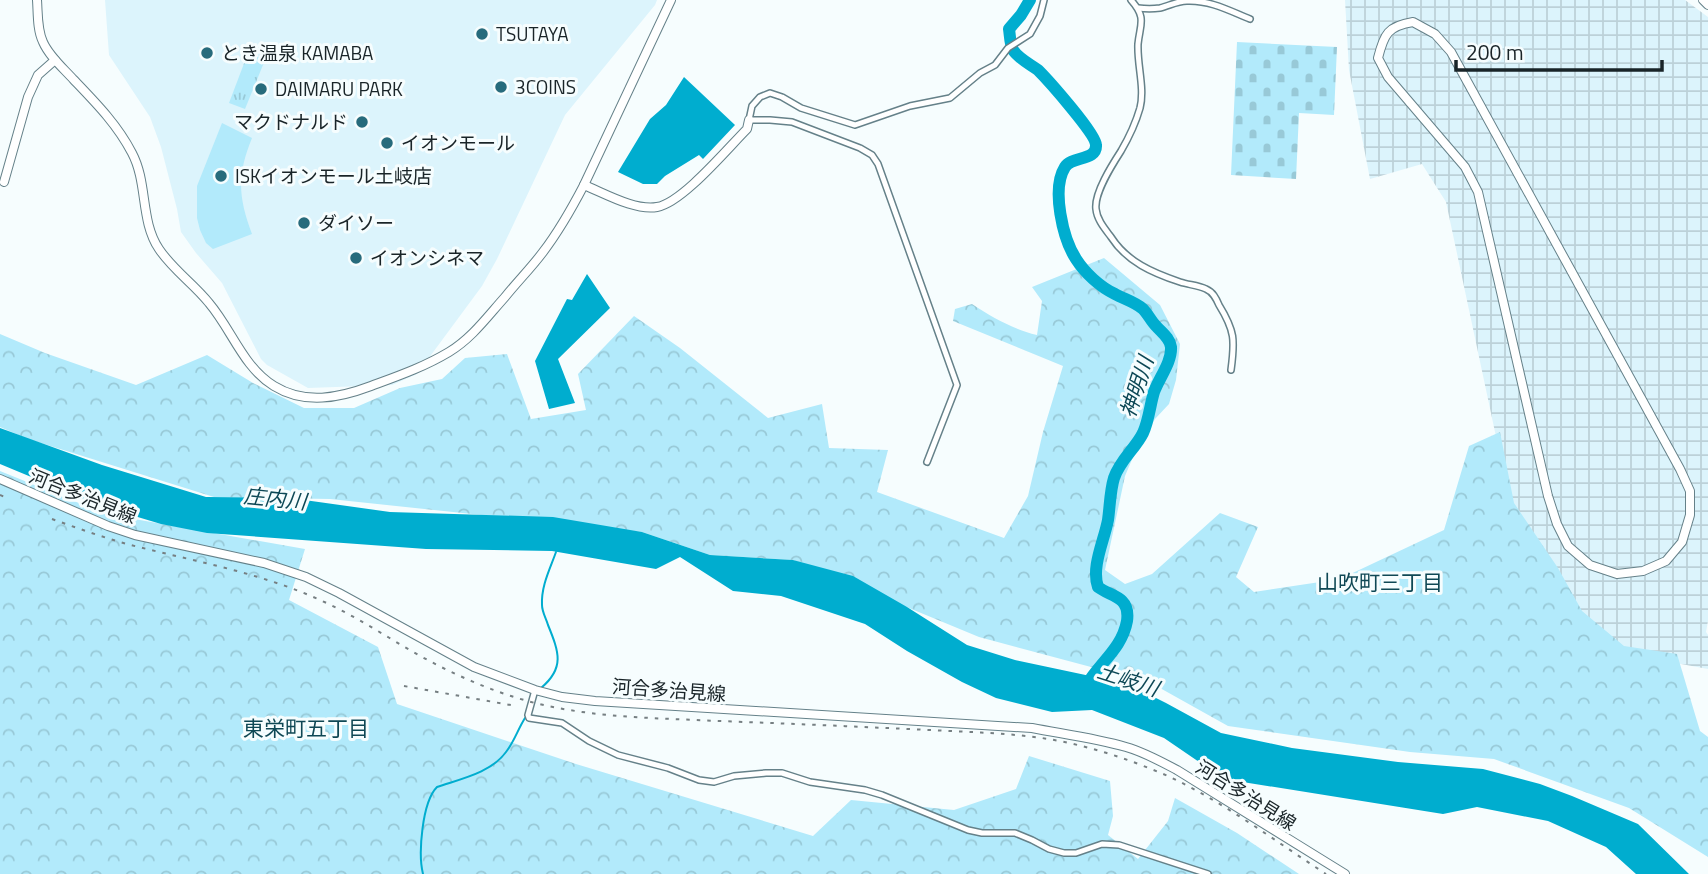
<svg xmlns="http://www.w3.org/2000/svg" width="1708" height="874" viewBox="0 0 1708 874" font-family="'Titillium Web','Noto Sans JP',sans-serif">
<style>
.built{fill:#dcf4fc}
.industrial{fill:url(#industrial-grid)}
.green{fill:#b2eafb}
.forest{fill:url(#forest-crowns)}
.cemetery{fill:url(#cemetery-stones)}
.park{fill:url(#park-tufts)}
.water{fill:#00adcf}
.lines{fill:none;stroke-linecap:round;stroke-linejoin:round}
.stream{stroke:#00adcf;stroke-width:2}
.river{stroke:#00adcf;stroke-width:12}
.street-casing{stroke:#658189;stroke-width:8}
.secondary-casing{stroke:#658189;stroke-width:10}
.street{stroke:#fff;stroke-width:5}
.secondary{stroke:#fff;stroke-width:8}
.rail{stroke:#767f82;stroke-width:2;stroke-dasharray:3.5 7;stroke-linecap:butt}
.poi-dot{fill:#276b7c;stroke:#f6fdfe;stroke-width:2.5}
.labels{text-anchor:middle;stroke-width:6;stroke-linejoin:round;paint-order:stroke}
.poi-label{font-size:19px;fill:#192428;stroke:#f6fdfe;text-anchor:start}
.street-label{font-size:19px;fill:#192428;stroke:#f6fdfe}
.water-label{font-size:21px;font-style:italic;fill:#0d4856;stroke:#f6fdfe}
.neighbourhood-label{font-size:21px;fill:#0f4855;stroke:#f6fdfe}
</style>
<defs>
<pattern id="industrial-grid" width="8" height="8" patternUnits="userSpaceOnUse" patternTransform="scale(1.75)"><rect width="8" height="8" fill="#dcf4fc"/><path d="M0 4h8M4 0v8" fill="none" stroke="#bcd1d8"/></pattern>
<pattern id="forest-crowns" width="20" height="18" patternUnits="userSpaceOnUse" patternTransform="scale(1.75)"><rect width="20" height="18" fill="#b2eafb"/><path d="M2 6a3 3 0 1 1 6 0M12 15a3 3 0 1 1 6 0" fill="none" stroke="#98c9d7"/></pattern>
<pattern id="cemetery-stones" width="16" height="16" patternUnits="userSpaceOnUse" patternTransform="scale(1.75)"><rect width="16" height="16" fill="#b2eafb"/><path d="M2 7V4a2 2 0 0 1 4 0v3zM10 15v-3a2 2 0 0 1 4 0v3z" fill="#98c9d7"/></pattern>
<pattern id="park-tufts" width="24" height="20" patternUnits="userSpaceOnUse" patternTransform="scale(1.75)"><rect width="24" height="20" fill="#b2eafb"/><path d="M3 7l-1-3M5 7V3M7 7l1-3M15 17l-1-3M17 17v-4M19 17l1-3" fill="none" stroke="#98c9d7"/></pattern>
</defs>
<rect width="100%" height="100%" fill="#f6fdfe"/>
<path class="built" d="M105 0H657L655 5 565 115 497 259 482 286 417 374 392 385 308 388 267 365 261 359 222 283 196 253 181 232 177 209 161 147 150 117 109 55Z"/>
<path class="industrial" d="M1345 0H1685L1708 17V621L1706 632 1708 635V669L1627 654 1578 617 1511 507 1446 202 1422 164 1370 179 1349 70Z"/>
<path class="green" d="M222 123 252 138C237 175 238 196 252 234L213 249 206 243 200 230 197 218V186Z"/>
<g class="forest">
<path d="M1104 258 1160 305 1180 344 1176 380 1169 404 1155 419 1133 457 1125 476 1105 570 1125 584 1152 574 1220 513 1258 527 1236 577 1254 592 1340 579 1444 530 1469 446 1500 432 1514 503 1558 568 1582 611 1624 646 1677 654 1700 731 1708 737V857L1629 808 1494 759 1410 752 1228 726 1151 683 979 637 793 560 710 555 642 532 330 499 214 497 28 439 0 427V334L45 353 136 385 207 355 253 383 304 408H354L400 388 442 379 465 358 507 354 531 419 586 410 578 374 634 316 680 348 768 418 822 404 829 448 888 450 877 492 1004 538 1028 496 1043 432 1063 366 953 321 955 309 972 304C993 318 1013 329 1037 335L1042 301 1032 287Z"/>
<path d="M0 471 106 514 305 549 289 600 378 647 397 704 576 764 813 836 851 800 954 810 1016 789 1029 756 1110 781 1113 816 1108 835 1138 859 1168 821 1175 798 1237 833 1299 874H0Z"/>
</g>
<path class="cemetery" d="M1237 42 1337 47 1334 115 1299 113 1296 179 1231 175Z"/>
<path class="park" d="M248 53 265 60 245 109 229 103Z"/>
<g class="water">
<path d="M684 77 735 125 703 159 699 155 665 176 657 184H643L618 172 650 119 666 105Z"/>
<path d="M587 274 610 308 558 359 575 403 549 409 535 361 567 299 572 300Z"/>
<path d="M0 428 102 465 206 497 290 498 390 512 553 517 642 532 710 555 793 560 853 576 907 607 967 645 1015 660 1128 684 1166 703 1221 733 1292 748 1398 762 1483 769 1540 784 1572 796 1638 824 1689 874H1636L1606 847 1548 821 1477 807 1443 814 1224 779 1164 738 1092 710 1052 712 996 698 962 682 907 651 865 624 781 596 733 591 680 557 656 569 552 551 426 549 207 533 161 524 101 506 0 464Z"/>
</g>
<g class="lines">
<g class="stream">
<path d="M541 688C565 668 559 652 548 625 546 618 542 612 542 605 541 586 550 569 556 552"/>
<path d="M423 874C418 854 422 802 437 787 460 779 491 773 506 752 514 742 518 729 525 718"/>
</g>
<path class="river" d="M1030 0 1021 15 1009 29C1010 35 1010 45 1013 50 1019 59 1030 64 1038 70 1048 80 1096 134 1096 145 1097 161 1072 156 1065 167 1051 189 1063 239 1076 259 1085 273 1100 287 1115 294 1124 299 1135 302 1143 309 1148 314 1151 321 1156 326 1161 332 1170 338 1171 347 1172 362 1159 378 1154 392 1150 405 1149 420 1143 433 1135 449 1120 460 1114 478 1110 491 1110 506 1108 520 1104 541 1091 567 1098 587 1106 593 1116 595 1122 601 1128 607 1128 614 1127 621 1122 649 1099 663 1086 686"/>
<g class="street-casing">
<g id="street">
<path d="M1131 0C1147 18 1140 24 1138 44 1137 65 1145 88 1140 108 1136 122 1128 139 1121 151 1112 165 1094 193 1096 209 1097 220 1105 229 1111 237 1127 262 1153 273 1180 282 1189 285 1198 285 1206 289 1213 292 1216 298 1219 305 1235 331 1235 340 1231 370"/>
<path d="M1138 8C1146 9 1153 9 1160 8 1169 6 1177 1 1187 1 1210 0 1230 11 1250 19"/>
<path d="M927 462 957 385 878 164 872 155 860 148 792 122 770 120H749L752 106 760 97 770 93 782 97 801 108 855 125 910 106 950 98 980 73 995 65 1008 48 1030 34 1040 16 1044 0"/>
<path d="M535 690 528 715 529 718 562 723 589 741 618 755 668 768 699 780 714 782 734 776 766 773H782L810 782 865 790 882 795 968 830 982 833H1015L1032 840 1049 849 1064 853H1076L1102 844 1119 845 1208 874"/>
</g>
</g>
<g class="secondary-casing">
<g id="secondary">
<path d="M37 0C38 13 37 30 43 42 49 56 63 68 73 79 95 102 117 124 132 153 148 183 140 221 159 249 173 270 194 284 209 303 232 330 243 367 274 386 305 405 339 398 371 386 398 376 424 367 449 352 472 338 487 317 505 297 517 282 531 268 543 252 559 231 572 208 584 185 604 193 635 211 657 207 682 203 727 149 747 129L749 120"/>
<path d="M1703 0 1708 5"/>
<path d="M1413 22 1435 34 1451 52 1680 469 1690 491V515L1682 542 1666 561 1643 571 1617 574 1590 565 1568 546 1557 524 1548 496 1478 192 1465 167 1388 77 1378 58C1384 34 1388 26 1413 22Z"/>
<path d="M4 182 28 97 38 75 55 60"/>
<path d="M584 185 671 0"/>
<path d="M0 479 108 526 135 535 264 563 306 577 339 593 474 667 535 690 562 697 595 701 1032 728C1063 734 1095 738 1126 747 1144 752 1160 761 1177 770L1345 874"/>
</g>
</g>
<use href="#street" class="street"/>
<use href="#secondary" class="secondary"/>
<g class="rail">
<path d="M0 495 7 498"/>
<path d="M52 519C77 528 102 537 127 544 192 561 259 572 320 600 356 616 388 638 422 657 459 677 498 694 539 704 598 718 658 718 718 721 803 724 887 728 972 732 990 733 1008 734 1026 736 1075 741 1125 757 1170 777 1225 803 1275 841 1326 874"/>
<path d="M404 686 516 706"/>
</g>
</g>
<g class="poi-dot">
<circle cx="482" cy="34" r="7"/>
<circle cx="207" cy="53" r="7"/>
<circle cx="501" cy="87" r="7"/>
<circle cx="261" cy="89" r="7"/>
<circle cx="362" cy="122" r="7"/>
<circle cx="387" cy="143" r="7"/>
<circle cx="221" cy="176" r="7"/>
<circle cx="304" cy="223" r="7"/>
<circle cx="356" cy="258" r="7"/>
</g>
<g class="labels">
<g class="poi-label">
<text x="496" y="41">TSUTAYA</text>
<text x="221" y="60">とき温泉 KAMABA</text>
<text x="515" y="94">3COINS</text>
<text x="275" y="96">DAIMARU PARK</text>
<text x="348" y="129" text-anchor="end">マクドナルド</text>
<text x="401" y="150">イオンモール</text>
<text x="235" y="183">ISKイオンモール土岐店</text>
<text x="318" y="230">ダイソー</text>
<text x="370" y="265">イオンシネマ</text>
</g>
<g class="street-label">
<text transform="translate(83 496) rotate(22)" y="7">河合多治見線</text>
<text transform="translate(669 690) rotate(4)" y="7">河合多治見線</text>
<text transform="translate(1246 795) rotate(32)" y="7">河合多治見線</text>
</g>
<g class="water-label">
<text transform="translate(1137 387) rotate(-72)" y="7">神明川</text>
<text transform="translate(275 499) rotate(6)" y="7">庄内川</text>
<text transform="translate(1128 680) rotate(18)" y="7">土岐川</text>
</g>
<g class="neighbourhood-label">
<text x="1380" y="590">山吹町三丁目</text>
<text x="306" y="736">東栄町五丁目</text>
</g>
</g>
<path d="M1456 60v10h206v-10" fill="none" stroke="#192428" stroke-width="3.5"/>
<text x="1466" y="60" font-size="21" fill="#192428" stroke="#f6fdfe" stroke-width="5" paint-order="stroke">200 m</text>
</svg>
